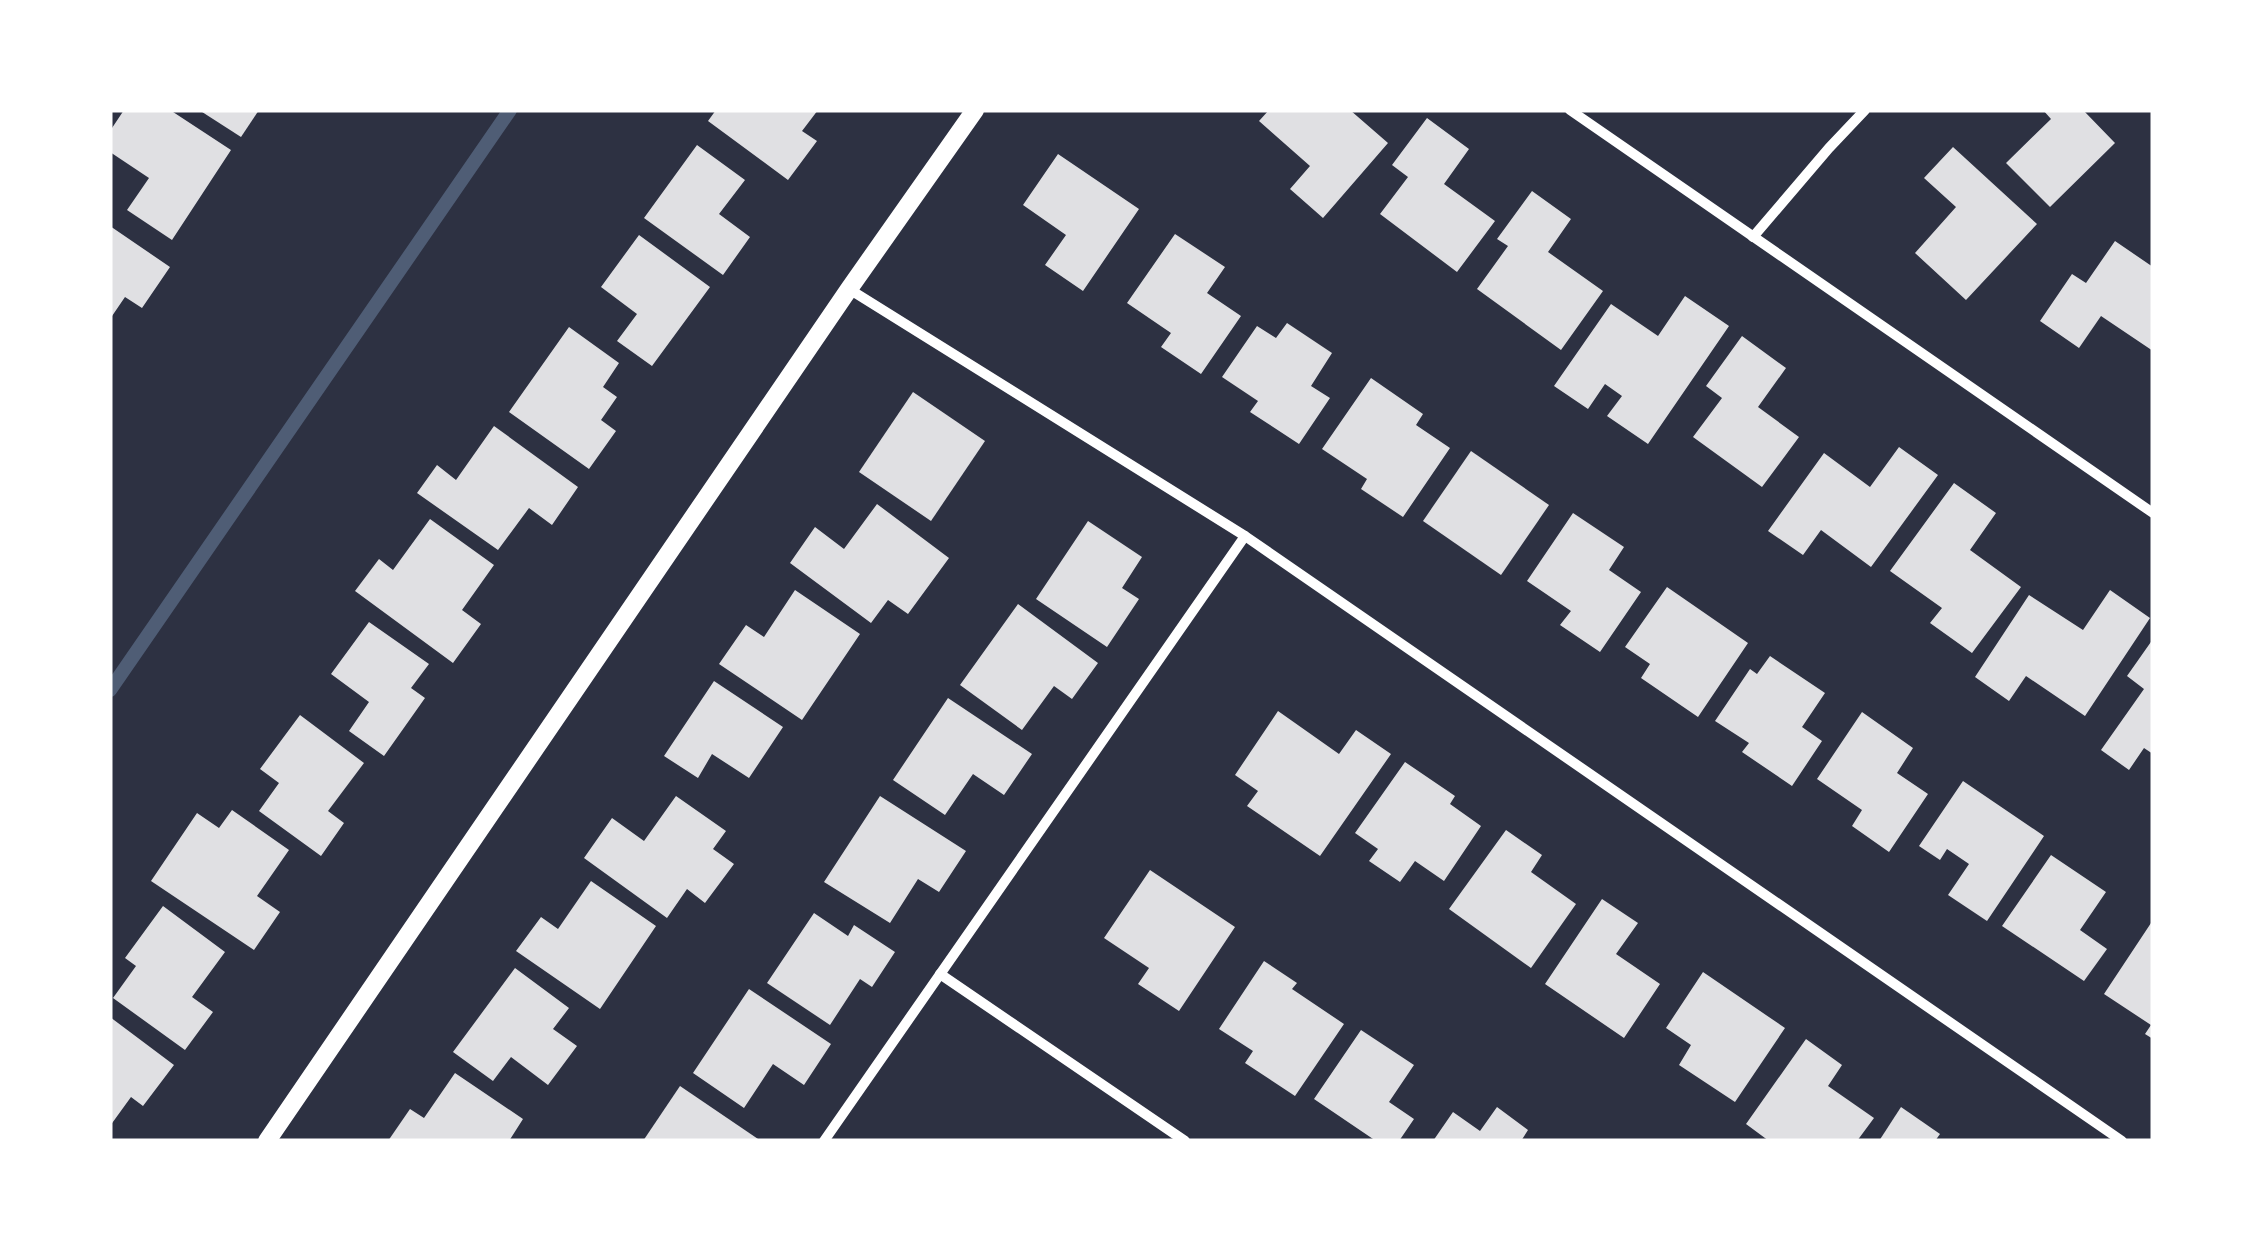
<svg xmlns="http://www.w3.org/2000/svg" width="2263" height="1251" viewBox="0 0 2263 1251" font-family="Overpass,sans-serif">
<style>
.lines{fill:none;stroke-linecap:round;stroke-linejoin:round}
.stream{stroke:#4f5d75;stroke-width:14}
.building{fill:#e0e0e3}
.minor{stroke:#fff;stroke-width:10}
.tertiary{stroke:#fff;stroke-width:18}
</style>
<rect width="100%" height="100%" fill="#2d3142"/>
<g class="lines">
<path class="stream" d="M110 690 510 110"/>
</g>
<g class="building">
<path d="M124 110H170L231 150 172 240 127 210 149 178 110 152V131Z"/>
<path d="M199 110H259L241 137Z"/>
<path d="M716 110H818L802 131 817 141 788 180 708 121Z"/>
<path d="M1269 110H1350L1388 143 1323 218 1290 189 1310 166 1259 121Z"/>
<path d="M2043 110H2083L2115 143 2050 207 2006 163 2051 119Z"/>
<path d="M1427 118 1469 149 1444 184 1495 221 1457 272 1380 214 1408 177 1392 165Z"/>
<path d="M697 145 745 180 719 214 750 237 723 275 644 218Z"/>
<path d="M1953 147 2037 224 1966 300 1915 253 1956 207 1924 178Z"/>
<path d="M1058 154 1139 209 1083 291 1045 265 1066 235 1023 205Z"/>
<path d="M1532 191 1571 219 1548 252 1603 291 1561 350 1477 289 1508 246 1497 239Z"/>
<path d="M110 226 170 267 142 308 125 297 110 319Z"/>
<path d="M1175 234 1225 267 1207 293 1241 316 1201 374 1161 347 1171 333 1127 303Z"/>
<path d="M639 235 710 287 652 366 617 341 637 314 601 287Z"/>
<path d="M2115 241 2153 267V351L2101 316 2079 348 2040 321 2072 274 2086 283Z"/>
<path d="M1685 296 1729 326 1648 444 1607 416 1622 396 1605 384 1588 409 1554 386 1611 304 1658 336Z"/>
<path d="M1287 323 1332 353 1311 386 1330 398 1299 444 1250 412 1258 401 1222 377 1257 326 1276 338Z"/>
<path d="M569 327 619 363 603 387 617 397 601 420 616 431 589 469 509 412Z"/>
<path d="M1742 336 1786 368 1758 407 1799 437 1762 487 1693 437 1722 398 1706 386Z"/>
<path d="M1371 378 1423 414 1416 425 1450 448 1403 517 1361 489 1367 479 1322 449Z"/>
<path d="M913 392 985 441 931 521 859 472Z"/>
<path d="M494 426 578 487 552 525 529 508 498 550 417 493 437 465 456 480Z"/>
<path d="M1899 447 1938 475 1871 567 1821 530 1803 555 1768 531 1824 453 1870 487Z"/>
<path d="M1471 451 1549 505 1501 575 1423 521Z"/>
<path d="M1954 483 1996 513 1970 550 2021 587 1972 653 1930 623 1942 608 1890 571Z"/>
<path d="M877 504 949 558 908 614 888 600 871 623 790 563 815 527 844 549Z"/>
<path d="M1573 513 1624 547 1609 570 1641 592 1600 652 1560 625 1571 611 1527 581Z"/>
<path d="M430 519 494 565 462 610 481 624 453 663 355 591 379 559 393 570Z"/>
<path d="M1088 521 1142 557 1122 588 1139 599 1107 647 1036 599Z"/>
<path d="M1667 587 1748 643 1698 717 1641 678 1650 664 1625 647Z"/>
<path d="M795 590 860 634 802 720 719 664 746 625 764 637Z"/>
<path d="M2110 590 2150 618 2085 716 2026 676 2009 701 1975 677 2029 595 2083 630Z"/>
<path d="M1018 604 1098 663 1072 699 1054 686 1022 730 960 685Z"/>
<path d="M369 622 429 664 411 688 425 698 384 756 349 731 369 702 331 674Z"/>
<path d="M2153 639V754L2144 748 2129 770 2101 750 2144 689 2127 676Z"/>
<path d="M1770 656 1825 693 1802 727 1822 741 1792 786 1742 752 1749 743 1715 721 1750 669 1757 674Z"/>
<path d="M714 681 783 727 749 778 712 754 698 778 664 756Z"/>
<path d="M948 698 1032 754 1004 795 973 774 945 815 893 780Z"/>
<path d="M1278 711 1339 754 1356 730 1391 754 1320 856 1247 806 1258 791 1235 775Z"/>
<path d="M1862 712 1913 748 1897 773 1928 794 1889 852 1852 826 1862 810 1817 779Z"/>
<path d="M300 715 364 763 328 811 344 823 321 856 259 811 279 783 260 769Z"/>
<path d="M1405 762 1455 796 1450 804 1481 826 1444 881 1415 861 1400 882 1369 861 1378 849 1355 833Z"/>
<path d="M1963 781 2044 836 1987 921 1948 895 1969 864 1947 849 1940 860 1919 846Z"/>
<path d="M676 796 726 831 713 849 734 864 705 903 687 889 667 918 584 858 612 818 644 841Z"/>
<path d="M880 796 966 851 939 892 918 879 890 923 824 882Z"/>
<path d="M232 810 289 850 257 896 280 912 254 950 151 881 197 813 219 828Z"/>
<path d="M1506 830 1542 855 1531 872 1576 904 1531 968 1449 909Z"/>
<path d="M2051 855 2106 892 2080 930 2107 949 2084 981 2002 926Z"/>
<path d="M1150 870 1235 927 1179 1011 1138 984 1149 968 1104 938Z"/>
<path d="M591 881 656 926 600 1009 516 951 541 917 558 929Z"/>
<path d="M1602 899 1638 923 1616 954 1660 984 1624 1038 1545 984Z"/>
<path d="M163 906 225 952 192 997 213 1012 185 1050 113 998 136 966 125 958Z"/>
<path d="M814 913 848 936 854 925 895 952 872 987 860 979 830 1025 767 983Z"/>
<path d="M2151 923 2153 925V1039L2145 1034 2151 1025 2104 994Z"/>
<path d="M1264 961 1297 983 1292 989 1344 1024 1295 1096 1245 1063 1253 1051 1219 1029Z"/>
<path d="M515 968 569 1008 553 1029 577 1046 548 1085 511 1057 493 1081 453 1052Z"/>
<path d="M1703 972 1785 1028 1735 1102 1679 1065 1691 1045 1666 1028Z"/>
<path d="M749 989 831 1044 804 1085 773 1064 744 1108 693 1073Z"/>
<path d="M110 1017 174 1065 143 1106 131 1097 110 1126Z"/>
<path d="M1361 1030 1414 1065 1389 1102 1414 1119 1399 1141H1376L1314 1099Z"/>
<path d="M1806 1039 1842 1065 1828 1086 1874 1118 1857 1141H1769L1746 1124Z"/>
<path d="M455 1073 523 1119 509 1141H388L410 1109 424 1118Z"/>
<path d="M680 1086 761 1141H643Z"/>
<path d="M1497 1107 1528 1130 1521 1141H1433L1453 1112 1480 1131Z"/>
<path d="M1901 1107 1940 1134 1935 1141H1879Z"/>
</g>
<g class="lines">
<g class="minor">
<path d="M1570 110 2153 513"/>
<path d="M1753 237 1829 148 1865 110"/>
<path d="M849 289 1245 536 2122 1141"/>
<path d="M940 974 1185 1141"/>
<path d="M824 1141 1245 536"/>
</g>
<path class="tertiary" d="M267 1141 849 289 975 110"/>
</g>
<rect width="2263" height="1251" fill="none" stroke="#ffffff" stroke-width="225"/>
</svg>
